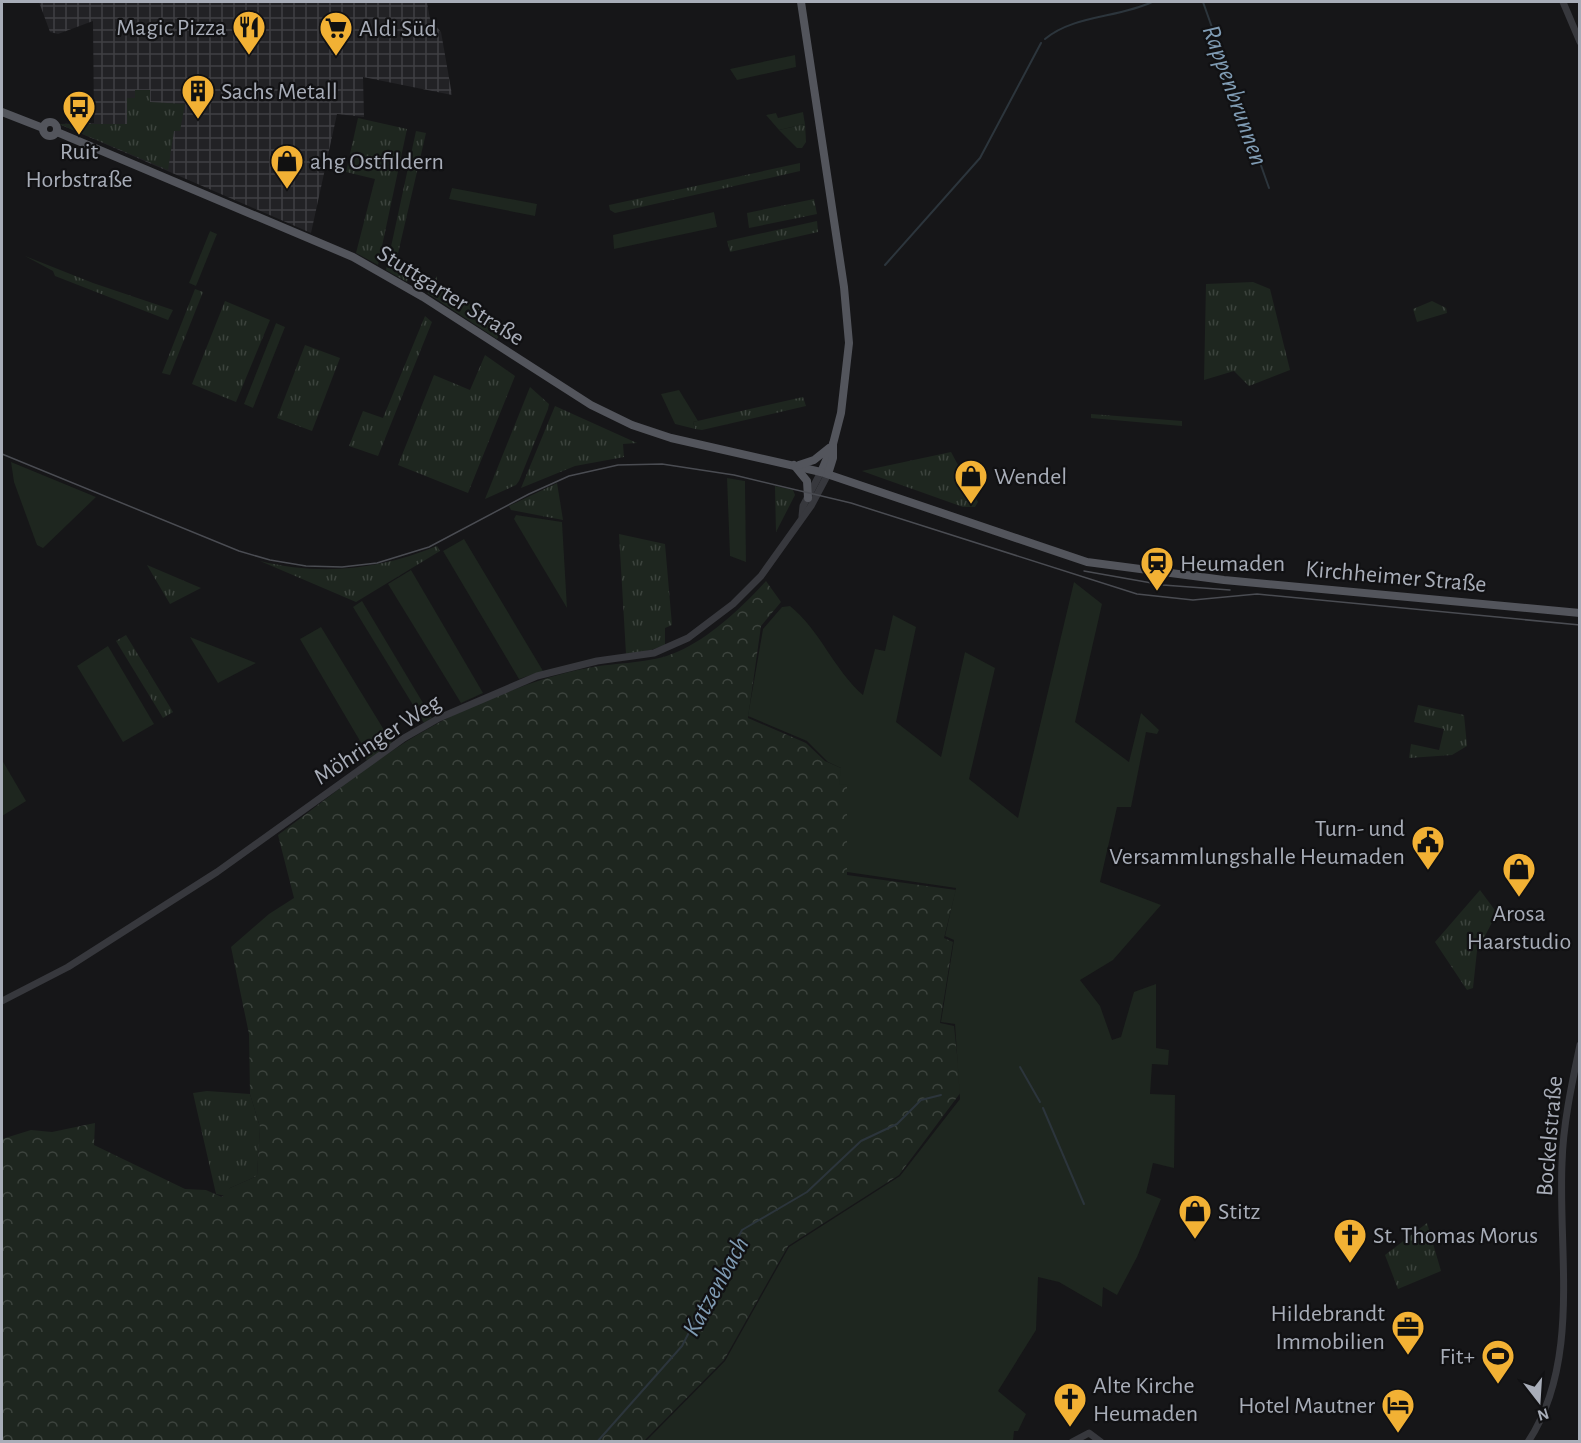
<svg xmlns="http://www.w3.org/2000/svg" width="1581" height="1443" viewBox="0 0 1581 1443" font-family="'Alegreya Sans',sans-serif">
<style>
.industrial{fill:url(#industrial-grid)}
.grass{fill:url(#grass-tufts)}
.forest{fill:url(#forest-crowns)}
.garden{fill:#1e261f}
.lines{fill:none;stroke-linecap:round;stroke-linejoin:round}
.stream{stroke:#2c353c;stroke-width:2}
.minor{stroke:#37383d;stroke-width:7}
.major{stroke:#53555c;stroke-width:8}
.tram{stroke:#4a4c52;stroke-width:1.5}
.labels{text-anchor:middle;stroke-width:4.5;stroke-linejoin:round;paint-order:stroke}
.poi-label{font-size:24px;fill:#a8adb8;stroke:#111113;text-anchor:start}
.street-label{font-size:24px;fill:#a8adb8;stroke:#111113}
.water-label{font-size:26px;font-style:italic;fill:#7f9bb3;stroke:#111113}
</style>
<defs>
<pattern id="industrial-grid" width="8" height="8" patternUnits="userSpaceOnUse" patternTransform="scale(1.5)"><rect width="8" height="8" fill="#222225"/><path d="M0 4h8M4 0v8" fill="none" stroke="#3f3f43"/></pattern>
<pattern id="grass-tufts" width="24" height="20" patternUnits="userSpaceOnUse" patternTransform="scale(1.5)"><rect width="24" height="20" fill="#1e261f"/><path d="M3 7l-1-3M5 7V3M7 7l1-3M15 17l-1-3M17 17v-4M19 17l1-3" fill="none" stroke="#3c433d"/></pattern>
<pattern id="forest-crowns" width="20" height="18" patternUnits="userSpaceOnUse" patternTransform="scale(1.5)"><rect width="20" height="18" fill="#1e261f"/><path d="M2 6a3 3 0 1 1 6 0M12 15a3 3 0 1 1 6 0" fill="none" stroke="#3c433d"/></pattern>
</defs>
<rect width="100%" height="100%" fill="#161618"/>
<path class="industrial" d="M39 2H427L430 19 441 32 452 95 363 77 364 117 337 114 311 233 59 124 94 123 93 21 58 34 50 32Z"/>
<g class="grass">
<path d="M135 90H150V102L185 104 180 131H174L168 170 59 124H127V98H135Z"/>
<path d="M358 118 407 129 378 265 356 253 375 179 346 172Z"/>
<path d="M805 124 806 142 802 148H797L779 130Z"/>
<path d="M416 131 426 133 396 262 405 264 403 273 409 274 407 282 386 270Z"/>
<path d="M800 163V171L615 213 610 210 609 205Z"/>
<path d="M814 199 817 214 749 228 747 213Z"/>
<path d="M817 221 818 232 730 252 727 241Z"/>
<path d="M25 256 93 283 173 310 168 320 55 276 53 271Z"/>
<path d="M437 276V285L506 324 497 339 427 293Z"/>
<path d="M1253 282 1270 289 1290 370 1249 386 1234 371 1204 380 1206 284Z"/>
<path d="M195 289 203 292 170 375 162 373Z"/>
<path d="M225 301 270 320 236 402 192 384Z"/>
<path d="M1432 301 1446 308 1447 313 1417 322 1413 309Z"/>
<path d="M425 316 432 322 378 456 349 446 363 411 383 418Z"/>
<path d="M305 345 340 358 312 431 277 418Z"/>
<path d="M485 355 515 376 468 493 398 465 434 375 470 390Z"/>
<path d="M530 387 549 404 548 409 519 481 516 485 485 499Z"/>
<path d="M803 397 806 406 702 430 695 429 693 422Z"/>
<path d="M555 406 637 443 623 444 624 457 575 466 521 488Z"/>
<path d="M1091 414 1182 421V426L1091 418Z"/>
<path d="M951 452 978 502 975 507H963L862 471Z"/>
<path d="M557 483 563 520 511 510 509 506Z"/>
<path d="M775 486 793 490 795 495 776 532Z"/>
<path d="M619 534 665 544 672 625 665 628V645L651 650 626 654Z"/>
<path d="M437 546 440 551 356 602 260 561C321 576 379 570 437 546Z"/>
<path d="M147 565 201 588 170 604Z"/>
<path d="M126 635 173 712 163 718 116 641Z"/>
<path d="M1418 705 1464 715 1467 746 1452 755 1409 758 1411 744 1439 750 1444 729 1414 722Z"/>
<path d="M1480 890 1497 913 1477 951 1473 988 1467 990 1435 942Z"/>
<path d="M207 1091 250 1094 260 1127 257 1176 230 1188 226 1196 216 1194 193 1093Z"/>
<path d="M1427 1223 1441 1271 1398 1289 1385 1255Z"/>
</g>
<path class="forest" d="M766 581 781 602 761 626 748 718 806 743 825 761 841 768 847 785V875L956 890 944 938 953 942 940 1023 954 1026 961 1092 899 1175 788 1246 724 1360 644 1441 2 1442V1139L31 1130 52 1132 95 1123 94 1145 185 1189 206 1190 222 1197 230 1188 257 1176 260 1127 250 1094 249 1034 231 947 269 914 294 898 278 835C338 791 398 739 467 709 506 692 545 676 588 668 617 662 650 664 677 652 711 637 741 608 766 581Z"/>
<g class="garden">
<path d="M795 55 796 67 737 80 730 69Z"/>
<path d="M803 112 805 124 779 130 766 115 776 113 778 118Z"/>
<path d="M452 188 537 204 535 216 449 199Z"/>
<path d="M714 212 717 227 614 249 613 235Z"/>
<path d="M210 231 217 234 196 286 189 283Z"/>
<path d="M276 323 285 327 253 408 244 404Z"/>
<path d="M679 390 698 421 693 422 695 429 675 424 661 394Z"/>
<path d="M11 462 96 497 43 548 37 545 14 482Z"/>
<path d="M727 478 745 481 746 562 730 556Z"/>
<path d="M516 515 562 522 567 608 514 519Z"/>
<path d="M464 539 543 671 519 679 443 551Z"/>
<path d="M411 570 483 693 461 703 388 584Z"/>
<path d="M1074 582 1102 604 1075 722 1129 762 1141 713 1159 730 1157 734 1146 732 1131 807H1117L1100 882 1161 905 1113 960 1080 980 1100 1006 1112 1040 1121 1037 1134 992 1156 984V1048L1169 1050 1168 1065 1152 1064 1150 1094 1175 1095 1174 1168 1153 1163 1146 1193 1161 1199 1137 1257 1117 1295 1103 1287 1102 1307 1059 1282 1038 1277 1036 1330 998 1391 1026 1414 1018 1431H1014L1013 1441H646L725 1361 789 1247 900 1176 960 1099 955 1024 941 1022 954 940 945 936 956 888 847 872V785L839 784 841 768 828 762 807 741 748 716 763 629 782 607 790 606C820 630 834 670 863 695L875 649 885 651 893 615 916 627 896 722 941 757 965 652 995 668 969 779 1018 818Z"/>
<path d="M362 601 432 718 424 723 353 607Z"/>
<path d="M321 627 392 743 367 761 360 749 363 746 300 639Z"/>
<path d="M190 637 256 663 218 683Z"/>
<path d="M108 646 154 724 123 742 77 666Z"/>
<path d="M2 760 26 801 2 816Z"/>
</g>
<g class="lines">
<g class="stream">
<path d="M1203 2 1269 188"/>
<path d="M1045 39C1074 15 1118 18 1152 2"/>
<path d="M885 265 980 158 1041 43"/>
<path d="M1020 1067 1040 1102"/>
<path d="M1043 1108 1084 1204"/>
<path d="M597 1442 682 1346 742 1230 807 1192 861 1141 897 1124 921 1100 941 1095"/>
</g>
<g class="minor">
<path d="M1563 2 1580 42"/>
<path d="M802 516 803 506 821 472"/>
<path d="M2 1001 68 967 217 872 404 738 439 718 537 676 597 661 654 653 688 638 733 604 761 576 811 506 828 474"/>
<path d="M1072 1442 1089 1433 1101 1442"/>
<path d="M1528 1442C1581 1361 1558 1253 1562 1163 1563 1124 1572 1083 1580 1045"/>
</g>
<g class="major">
<path d="M801 2 844 287 849 343 841 413 833 444 821 472"/>
<path d="M2 112 43 128"/>
<circle cx="50" cy="129" r="7"/>
<path d="M57 132 353 257 423 297 591 405 632 425 671 438 821 472 1087 562 1224 580 1580 613"/>
<path d="M794 465 807 481 808 498"/>
<path d="M799 465 814 460 829 448"/>
<path d="M828 474 833 458V444"/>
</g>
<g class="tram">
<path d="M2 454 239 551 270 560 306 566 342 567 377 563 429 547 529 494 569 476 618 465 662 464 734 475 851 503 1137 594 1193 600 1257 594 1580 625"/>
<path d="M1084 571 1163 585 1230 590"/>
</g>
</g>
<defs>
<g id="restaurant-pin" transform="scale(1.725)"><path d="M0 17L-7.5 6A9.5 9.5 0 1 1 7.5 6Z" fill="#f2b134" stroke="#111113"/><path d="M-5-6h1v4h1v-4h1v4h1v-4h1v5L-1.5 .5V6h-2V.5L-5-1ZM5-6V6H3V1.5H1.5Q1.5-4 5-6Z" fill="#111"/></g>
<g id="supermarket-pin" transform="scale(1.725)"><path d="M0 17L-7.5 6A9.5 9.5 0 1 1 7.5 6Z" fill="#f2b134" stroke="#111113"/><path d="M-6-5.5h2.5l.6 2H6L4.5 2H-2.5L-4.4-4H-6ZM-1.5 3.2a1.3 1.3 0 1 0 .1 0ZM3 3.2a1.3 1.3 0 1 0 .1 0Z" fill="#111"/></g>
<g id="building-pin" transform="scale(1.725)"><path d="M0 17L-7.5 6A9.5 9.5 0 1 1 7.5 6Z" fill="#f2b134" stroke="#111113"/><path d="M-4-6H4V6H1V3H-1V6H-4ZM-2.5-4.3h1.7v1.8h-1.7ZM.8-4.3h1.7v1.8H.8ZM-2.5-1h1.7V.8h-1.7ZM.8-1h1.7V.8H.8Z" fill="#111"/></g>
<g id="bus-pin" transform="scale(1.725)"><path d="M0 17L-7.5 6A9.5 9.5 0 1 1 7.5 6Z" fill="#f2b134" stroke="#111113"/><path d="M-5-6H5V4H4V6H2V4H-2V6H-4V4H-5ZM-3.5-4V0h7V-4ZM-3.5 1.2v1.5H-2V1.2ZM2 1.2v1.5H3.5V1.2Z" fill="#111"/></g>
<g id="shop-pin" transform="scale(1.725)"><path d="M0 17L-7.5 6A9.5 9.5 0 1 1 7.5 6Z" fill="#f2b134" stroke="#111113"/><path d="M-5-2.5h2.3a2.7 3.5 0 0 1 5.4 0H5L5.5 6h-11ZM-1.5-2.5h3a1.5 2.3 0 0 0-3 0Z" fill="#111"/></g>
<g id="station-pin" transform="scale(1.725)"><path d="M0 17L-7.5 6A9.5 9.5 0 1 1 7.5 6Z" fill="#f2b134" stroke="#111113"/><path d="M-3-6H3Q5-6 5-4V2Q5 4 3 4L4.5 6H3L1.5 4h-3L-3 6H-4.5L-3 4Q-5 4-5 2V-4Q-5-6-3-6ZM-3.5-4v3h7v-3ZM-3.5 1v1.5H-2V1ZM2 1v1.5H3.5V1Z" fill="#111"/></g>
<g id="civic-pin" transform="scale(1.725)"><path d="M0 17L-7.5 6A9.5 9.5 0 1 1 7.5 6Z" fill="#f2b134" stroke="#111113"/><path d="M-.6-6.5H3V-4.5H.6V-3L4-1V1h2V6H-6V1h2V-1L-.6-3ZM-1.2 2.5V6h2.4V2.5Z" fill="#111"/></g>
<g id="church-pin" transform="scale(1.725)"><path d="M0 17L-7.5 6A9.5 9.5 0 1 1 7.5 6Z" fill="#f2b134" stroke="#111113"/><path d="M-1.2-6h2.4v3.5h3.3v2.4h-3.3V6h-2.4V-.1h-3.3v-2.4h3.3Z" fill="#111"/></g>
<g id="office-pin" transform="scale(1.725)"><path d="M0 17L-7.5 6A9.5 9.5 0 1 1 7.5 6Z" fill="#f2b134" stroke="#111113"/><path d="M-6-3h4V-5.5h4V-3h4V5H-6ZM-1-4.5V-3h2v-1.5ZM-6 0V1H6V0Z" fill="#111"/></g>
<g id="stadium-pin" transform="scale(1.725)"><path d="M0 17L-7.5 6A9.5 9.5 0 1 1 7.5 6Z" fill="#f2b134" stroke="#111113"/><path d="M0-5a6.5 5 0 1 0 0 10a6.5 5 0 1 0 0-10ZM-3.5-1.8h7v3.6h-7Z" fill="#111"/></g>
<g id="hotel-pin" transform="scale(1.725)"><path d="M0 17L-7.5 6A9.5 9.5 0 1 1 7.5 6Z" fill="#f2b134" stroke="#111113"/><path d="M-6-4.5h1.5V1H6V5H4.5V3h-9V5H-6ZM-4 0a1.8 1.8 0 1 1 3.6 0ZM.5 0V-2.5h3Q6-2.5 6 0Z" fill="#111"/></g>
</defs>
<g fill-rule="evenodd">
<use href="#restaurant-pin" x="249" y="27"/>
<use href="#supermarket-pin" x="336" y="28"/>
<use href="#building-pin" x="198" y="91"/>
<use href="#bus-pin" x="79" y="107"/>
<use href="#shop-pin" x="287" y="161"/>
<use href="#shop-pin" x="971" y="476"/>
<use href="#station-pin" x="1157" y="563"/>
<use href="#civic-pin" x="1428" y="842"/>
<use href="#shop-pin" x="1519" y="869"/>
<use href="#shop-pin" x="1195" y="1211"/>
<use href="#church-pin" x="1350" y="1235"/>
<use href="#office-pin" x="1408" y="1327"/>
<use href="#stadium-pin" x="1498" y="1356"/>
<use href="#church-pin" x="1070" y="1399"/>
<use href="#hotel-pin" x="1398" y="1405"/>
</g>
<g class="labels">
<g class="poi-label">
<text x="226" y="35" text-anchor="end">Magic Pizza</text>
<text x="359" y="36">Aldi Süd</text>
<text x="221" y="99">Sachs Metall</text>
<text x="79" y="159" text-anchor="middle">Ruit<tspan x="79" dy="28">Horbstraße</tspan></text>
<text x="310" y="169">ahg Ostfildern</text>
<text x="994" y="484">Wendel</text>
<text x="1180" y="571">Heumaden</text>
<text x="1405" y="836" text-anchor="end">Turn- und<tspan x="1405" dy="28">Versammlungshalle Heumaden</tspan></text>
<text x="1519" y="921" text-anchor="middle">Arosa<tspan x="1519" dy="28">Haarstudio</tspan></text>
<text x="1218" y="1219">Stitz</text>
<text x="1373" y="1243">St. Thomas Morus</text>
<text x="1385" y="1321" text-anchor="end">Hildebrandt<tspan x="1385" dy="28">Immobilien</tspan></text>
<text x="1475" y="1364" text-anchor="end">Fit+</text>
<text x="1093" y="1393">Alte Kirche<tspan x="1093" dy="28">Heumaden</tspan></text>
<text x="1375" y="1413" text-anchor="end">Hotel Mautner</text>
</g>
<g class="street-label">
<text transform="translate(451 295) rotate(32)" y="8">Stuttgarter Straße</text>
<text transform="translate(1396 576) rotate(5)" y="8">Kirchheimer Straße</text>
<text transform="translate(377 739) rotate(-33)" y="8">Möhringer Weg</text>
<text transform="translate(1549 1136) rotate(-85)" y="8">Bockelstraße</text>
</g>
<g class="water-label">
<text transform="translate(1236 95) rotate(70)" y="9">Rappenbrunnen</text>
<text transform="translate(715 1286) rotate(-61)" y="9">Katzenbach</text>
</g>
</g>
<rect width="1581" height="1443" fill="none" stroke="#a8adb8" stroke-width="6"/>
<g transform="translate(1539 1401) rotate(163)" stroke="#111113" stroke-width="4.5" paint-order="stroke">
<path d="M0-4.5L10 22L0 15L-10 22Z" fill="#a8adb8"/>
<text y="-9" font-size="16" font-weight="bold" text-anchor="middle" fill="#a8adb8">N</text>
</g>
</svg>
